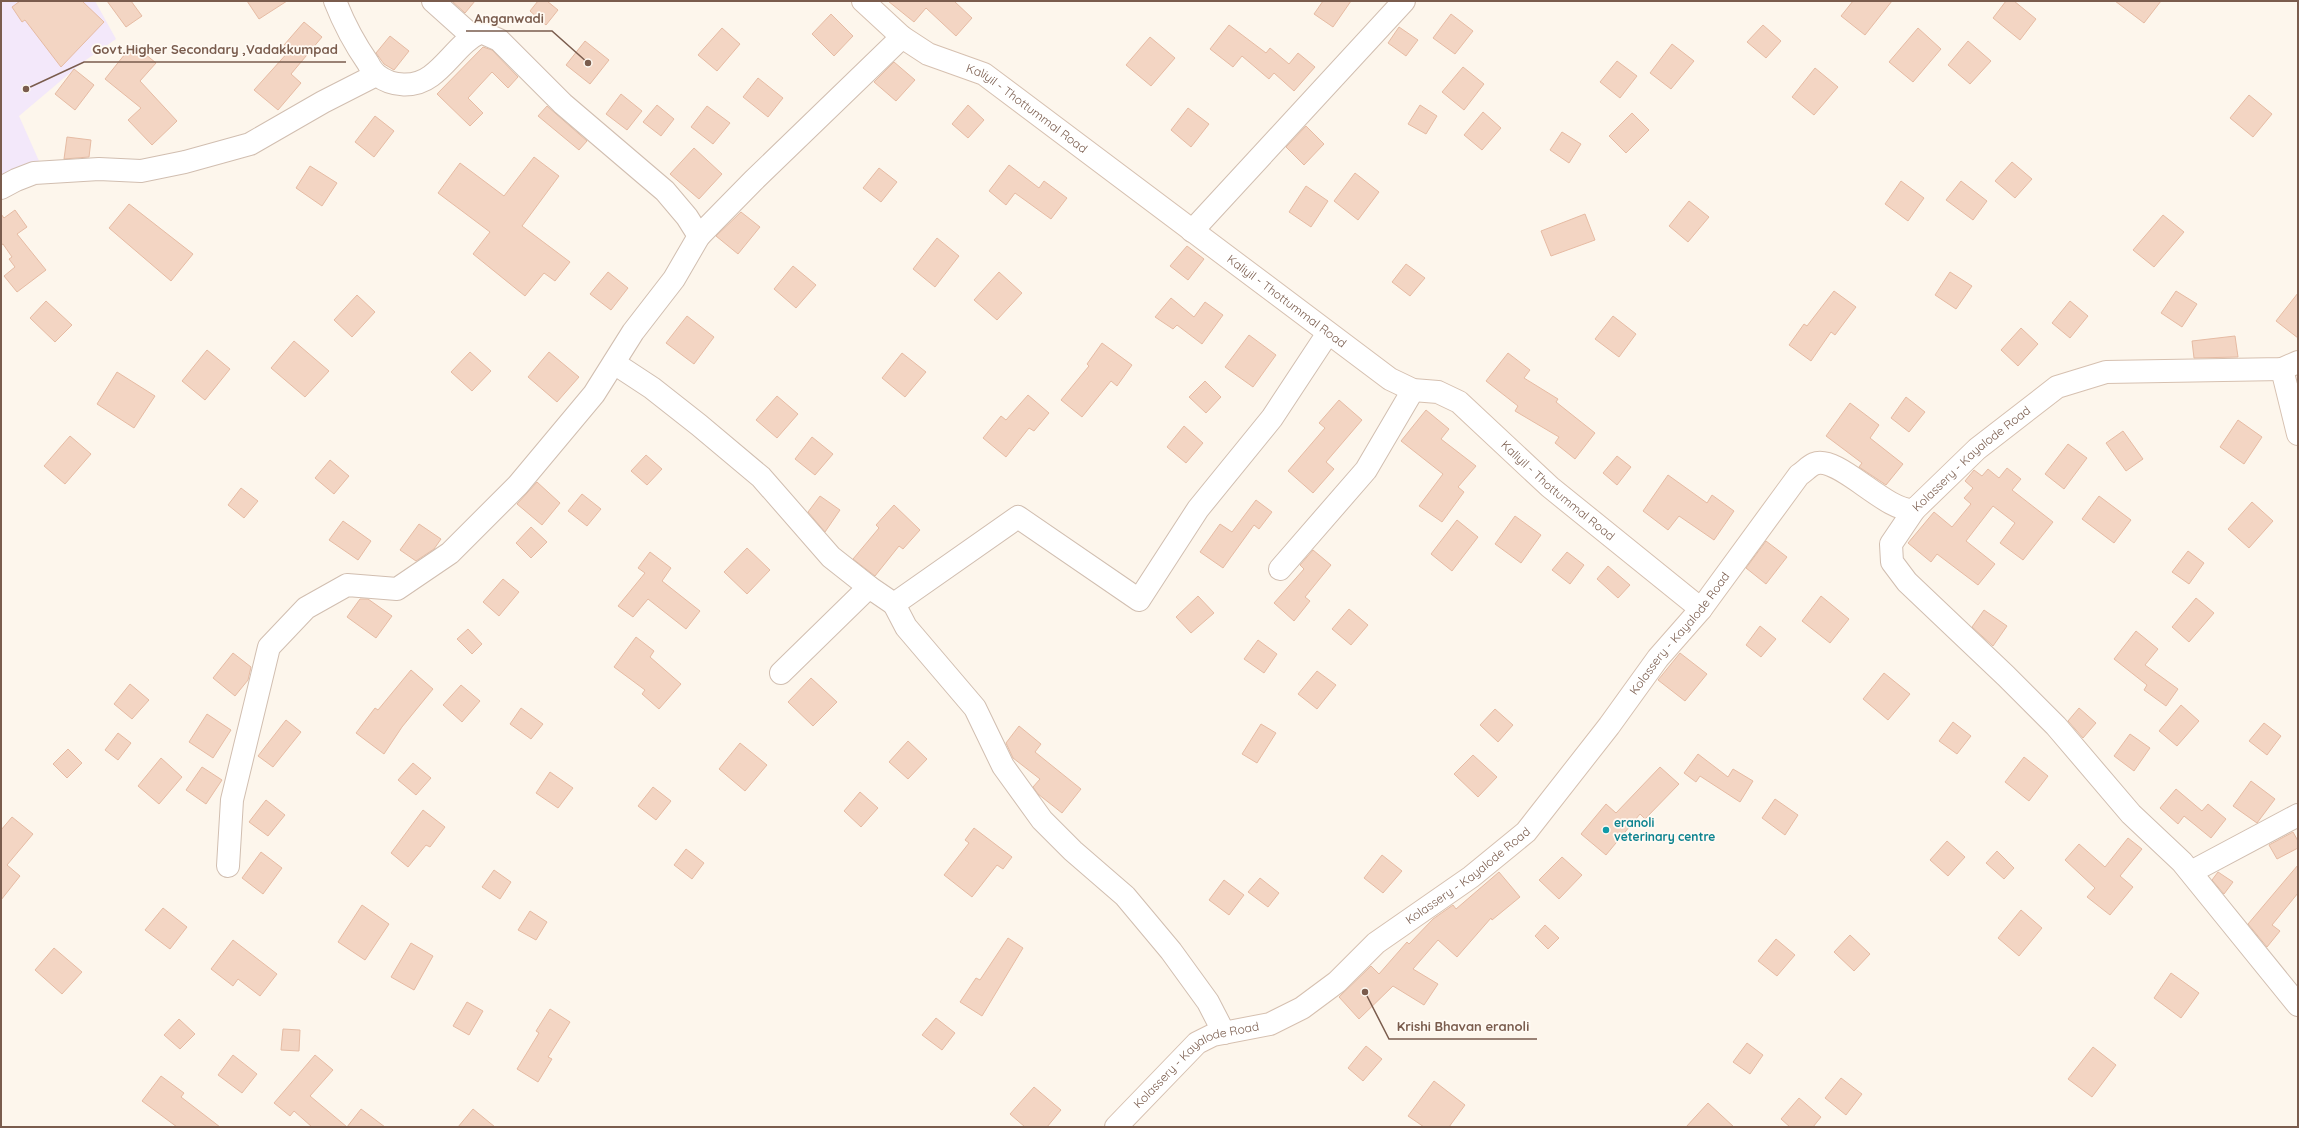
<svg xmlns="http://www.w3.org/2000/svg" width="2299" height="1128" viewBox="0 0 2299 1128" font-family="Quicksand,sans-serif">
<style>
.education{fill:#f3e8fa}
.building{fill:#f3d5c3;stroke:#e6bba3}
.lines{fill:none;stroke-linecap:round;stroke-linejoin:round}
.street-casing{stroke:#d1beb0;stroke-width:24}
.secondary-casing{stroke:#d6c0b0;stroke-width:24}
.street{stroke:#fff;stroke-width:22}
.secondary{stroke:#fff;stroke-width:22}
.culture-dot{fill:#0f9aa8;stroke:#fffaf3;stroke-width:1.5}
.labels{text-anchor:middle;stroke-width:3.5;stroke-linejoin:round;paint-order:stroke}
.street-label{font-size:12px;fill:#7a5c4d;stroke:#fffaf3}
.culture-label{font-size:12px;font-weight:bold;fill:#0d838f;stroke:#fffaf3;text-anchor:start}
.leader{fill:none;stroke:#7a5c4d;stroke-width:1.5}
.callout-dot{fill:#7a5c4d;stroke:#fffaf3;stroke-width:1.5}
.callout-label{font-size:13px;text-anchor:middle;font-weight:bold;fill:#7a5c4d;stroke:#fffaf3;stroke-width:3.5;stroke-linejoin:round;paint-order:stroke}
</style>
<rect width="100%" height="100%" fill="#fdf6ec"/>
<path class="education" d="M1 1H95L116 39 83 62 19 116 43 170 1 183Z"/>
<g class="building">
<path d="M20 1H82L104 22 61 67 25 20 22 22 12 7Z"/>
<path d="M107 1H131L142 16 126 27Z"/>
<path d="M247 1H287L259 19Z"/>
<path d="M452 1H475L465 13Z"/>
<path d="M538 1H547L558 10 546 25 530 11Z"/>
<path d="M888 1H954L972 18 956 36 926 8 914 22Z"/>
<path d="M1323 1H1351L1333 27 1314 14Z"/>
<path d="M1853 1H1892L1865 35 1841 16Z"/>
<path d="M2006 1H2014L2036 19 2020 40 1993 18Z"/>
<path d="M2115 1H2161L2144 23Z"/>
<path d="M831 14 853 36 834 56 812 34Z"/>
<path d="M1451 14 1473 31 1455 54 1433 38Z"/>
<path d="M304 22 322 37 291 74 301 83 278 110 254 90 290 50 284 45Z"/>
<path d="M1229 25 1266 53 1270 48 1289 64 1298 53 1315 67 1294 91 1274 73 1269 79 1242 56 1233 67 1210 49Z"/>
<path d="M1763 25 1781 41 1766 58 1747 42Z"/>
<path d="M1399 27 1418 40 1406 56 1388 43Z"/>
<path d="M722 28 740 44 717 71 698 55Z"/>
<path d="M1918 28 1941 49 1913 82 1889 62Z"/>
<path d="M390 36 409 51 394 70 384 64 376 53Z"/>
<path d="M1150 37 1175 58 1151 86 1126 65Z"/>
<path d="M585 41 609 60 590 84 566 65Z"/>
<path d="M1968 41 1991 61 1970 84 1948 65Z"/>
<path d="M133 44 156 63 140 81 177 121 152 145 128 120 141 108 105 79Z"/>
<path d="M1672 44 1694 61 1671 89 1650 73Z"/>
<path d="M483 47 492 50 518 77 508 88 492 72 468 98 483 113 470 126 437 94Z"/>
<path d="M1617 61 1637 76 1620 98 1600 82Z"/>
<path d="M894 62 915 80 896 101 874 82Z"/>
<path d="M1463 67 1484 84 1464 110 1442 92Z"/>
<path d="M1815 68 1838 87 1814 115 1792 97Z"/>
<path d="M74 69 94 85 75 110 55 94Z"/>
<path d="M758 78 783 98 768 117 743 97Z"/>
<path d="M621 94 642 111 627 130 606 114Z"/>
<path d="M2249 95 2272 114 2253 137 2230 118Z"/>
<path d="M657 105 674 119 661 136 643 122Z"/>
<path d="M968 105 984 120 968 138 952 124Z"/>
<path d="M1420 105 1437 116 1426 134 1408 124Z"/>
<path d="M547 106 587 141 579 150 538 116Z"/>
<path d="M707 106 730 123 713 144 691 127Z"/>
<path d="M1188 108 1209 124 1191 147 1171 130Z"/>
<path d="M1483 112 1501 128 1482 150 1464 135Z"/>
<path d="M1632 113 1649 130 1626 153 1609 136Z"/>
<path d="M375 116 394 131 374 157 355 142Z"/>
<path d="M1306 126 1324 144 1304 165 1286 147Z"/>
<path d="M1562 132 1581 144 1569 163 1550 150Z"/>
<path d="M67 137 91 140 89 157 64 159Z"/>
<path d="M694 148 722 174 699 199 670 174Z"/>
<path d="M534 157 559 176 522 226 570 262 555 281 544 273 525 296 473 254 490 232 438 193 460 163 504 196Z"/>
<path d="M2012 162 2032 179 2015 198 1995 181Z"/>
<path d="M1009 165 1039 188 1044 181 1067 198 1051 219 1015 193 1006 205 989 191Z"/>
<path d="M310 166 337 183 322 206 296 188Z"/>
<path d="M879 168 897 182 881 202 863 188Z"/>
<path d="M1355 173 1379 192 1358 220 1334 201Z"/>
<path d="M1901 181 1924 198 1908 221 1885 204Z"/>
<path d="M1961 181 1987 201 1973 220 1946 200Z"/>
<path d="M1306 186 1328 201 1311 227 1289 212Z"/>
<path d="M1689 201 1709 217 1688 242 1669 226Z"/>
<path d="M129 204 193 254 171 281 109 228Z"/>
<path d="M15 210 27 227 17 234 46 270 17 292 4 276 15 267 9 259 12 257 3 244 1 245V214L4 218Z"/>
<path d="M741 212 760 227 738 254 716 236Z"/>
<path d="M1585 214 1595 240 1551 256 1541 231Z"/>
<path d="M2163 215 2184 232 2154 267 2133 250Z"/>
<path d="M937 238 959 256 935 287 913 269Z"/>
<path d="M1187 246 1204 259 1188 280 1170 266Z"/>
<path d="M1406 264 1425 278 1410 296 1392 282Z"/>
<path d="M793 266 816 285 796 308 774 289Z"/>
<path d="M608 272 628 288 611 310 590 294Z"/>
<path d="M999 272 1022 293 997 320 974 300Z"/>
<path d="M1950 272 1972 286 1956 309 1935 295Z"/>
<path d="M1834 291 1856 307 1835 335 1831 332 1811 361 1789 345 1804 324 1807 326Z"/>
<path d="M2176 291 2197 304 2182 327 2161 313Z"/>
<path d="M2298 293V338L2276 321Z"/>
<path d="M357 295 375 312 352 337 334 320Z"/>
<path d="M1171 298 1194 317 1205 302 1223 315 1202 344 1177 325 1173 329 1155 317Z"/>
<path d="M46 301 72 325 55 342 30 318Z"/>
<path d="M2070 301 2088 316 2070 338 2052 323Z"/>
<path d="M687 316 714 337 694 364 666 343Z"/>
<path d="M1613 316 1636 334 1619 357 1595 339Z"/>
<path d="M2021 328 2038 344 2018 366 2001 350Z"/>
<path d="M1249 335 1276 355 1253 387 1225 367Z"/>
<path d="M2235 336 2238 357 2194 358 2192 341Z"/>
<path d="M294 341 329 371 305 397 271 368Z"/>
<path d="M1102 343 1132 365 1117 386 1111 381 1082 417 1061 400 1089 366 1087 364Z"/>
<path d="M207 350 230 369 205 400 182 381Z"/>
<path d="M470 352 491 371 472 391 451 372Z"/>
<path d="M549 352 579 377 557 402 528 377Z"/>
<path d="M902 353 926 372 905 397 882 378Z"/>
<path d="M1508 353 1530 370 1524 378 1558 399 1556 402 1595 433 1575 459 1555 443 1559 437 1515 411 1518 406 1486 381Z"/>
<path d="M117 372 155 396 134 428 97 404Z"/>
<path d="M1205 381 1221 397 1206 413 1189 397Z"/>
<path d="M1028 395 1049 413 1034 431 1029 428 1006 457 983 438 1001 416 1006 420Z"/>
<path d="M777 396 798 414 777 438 756 420Z"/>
<path d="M1906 397 1925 412 1909 432 1891 418Z"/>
<path d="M1339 400 1362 420 1326 462 1334 469 1313 493 1288 471 1325 428 1319 423Z"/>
<path d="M1850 403 1879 425 1870 438 1903 464 1886 485 1859 467 1862 463 1826 436Z"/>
<path d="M1426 410 1449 429 1441 439 1476 466 1458 487 1464 492 1442 522 1419 506 1443 474 1401 441Z"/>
<path d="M2238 420 2262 437 2244 464 2220 447Z"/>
<path d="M1184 426 1203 443 1186 463 1167 447Z"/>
<path d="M2123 431 2143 459 2126 471 2106 443Z"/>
<path d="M70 436 91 454 65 484 44 466Z"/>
<path d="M812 437 833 454 815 475 795 459Z"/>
<path d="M2068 444 2087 458 2064 489 2045 474Z"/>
<path d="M646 455 662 469 647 485 631 471Z"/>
<path d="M1617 456 1631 467 1617 485 1603 473Z"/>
<path d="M330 460 349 476 334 494 315 478Z"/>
<path d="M2007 468 2021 479 2012 490 2053 522 2023 560 2000 543 2015 523 1993 506 1966 541 1995 564 1978 585 1937 554 1931 562 1908 543 1934 512 1952 527 1971 504 1964 498 1973 488 1965 481 1974 470 1982 476 1988 469 1999 478Z"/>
<path d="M1668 475 1707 503 1712 495 1734 511 1714 540 1679 516 1668 530 1643 511Z"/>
<path d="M537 482 560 503 542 525 517 504Z"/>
<path d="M241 488 258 501 244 518 228 505Z"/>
<path d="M582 494 601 509 587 526 568 511Z"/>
<path d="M820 496 840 510 825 532 808 512Z"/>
<path d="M2099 496 2131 520 2114 543 2082 519Z"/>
<path d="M1256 500 1272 512 1259 529 1254 525 1223 568 1200 552 1220 524 1232 532Z"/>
<path d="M2252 502 2273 521 2249 548 2228 529Z"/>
<path d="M894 505 920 530 903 549 899 546 875 576 853 559 879 528 876 525Z"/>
<path d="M1515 516 1541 535 1521 563 1495 544Z"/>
<path d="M1457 520 1478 537 1452 571 1431 554Z"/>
<path d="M343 521 371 541 358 560 329 540Z"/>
<path d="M419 524 441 539 434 549 416 561 400 550Z"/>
<path d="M531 527 547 542 531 558 516 543Z"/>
<path d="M1766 541 1787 557 1766 584 1746 568Z"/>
<path d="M747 548 770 570 747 594 724 572Z"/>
<path d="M1313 550 1331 565 1305 597 1310 601 1294 621 1274 603 1304 569 1300 565Z"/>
<path d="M2188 551 2204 563 2189 584 2172 572Z"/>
<path d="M650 552 671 568 662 581 700 611 686 629 648 599 633 617 618 606 645 573 638 568Z"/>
<path d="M1567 552 1584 565 1570 584 1552 570Z"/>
<path d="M1608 566 1630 585 1618 598 1597 579Z"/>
<path d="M503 579 519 592 499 616 483 602Z"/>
<path d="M1198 596 1214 613 1191 633 1176 617Z"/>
<path d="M1821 596 1849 619 1830 643 1802 621Z"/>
<path d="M2196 598 2214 613 2189 642 2172 627Z"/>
<path d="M360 599H368L392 616 376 638 347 617Z"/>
<path d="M1349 609 1368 625 1351 645 1332 629Z"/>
<path d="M1984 610 2007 626 1993 646 1972 627Z"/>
<path d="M1760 626 1776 639 1761 657 1746 645Z"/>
<path d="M468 629 482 644 472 654 457 639Z"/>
<path d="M2136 631 2158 649 2145 665 2178 689 2166 706 2144 690 2147 685 2114 659Z"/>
<path d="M636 637 654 651 650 657 681 684 659 709 642 694 645 690 614 667Z"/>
<path d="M1258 640 1277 654 1264 673 1244 659Z"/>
<path d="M233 653 251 667 248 680 235 696 213 678Z"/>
<path d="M1680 653 1707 674 1685 701 1658 680Z"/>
<path d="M411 670 433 689 402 727 384 754 356 733 375 708 378 710Z"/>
<path d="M1317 671 1336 685 1317 709 1298 694Z"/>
<path d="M1884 673 1910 694 1888 720 1863 699Z"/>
<path d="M811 678 837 702 813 726 788 702Z"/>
<path d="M130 684 149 700 132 719 114 704Z"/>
<path d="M461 685 480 701 462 722 443 705Z"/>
<path d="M2181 705 2199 721 2177 746 2159 731Z"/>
<path d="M521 708 543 724 531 739 510 724Z"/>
<path d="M2079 708 2096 723 2083 738 2068 721Z"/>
<path d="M1495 709 1513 725 1498 742 1480 725Z"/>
<path d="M207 714 231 730 213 758 189 742Z"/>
<path d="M286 720 301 732 273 767 258 756Z"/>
<path d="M1953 722 1971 736 1957 754 1939 741Z"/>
<path d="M2264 723 2281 736 2267 755 2249 741Z"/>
<path d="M1261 724 1276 733 1257 763 1242 754Z"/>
<path d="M1019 726 1041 744 1035 752 1081 789 1062 813 1038 794 1033 787 1040 779 1013 758 1006 743Z"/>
<path d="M118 733 131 743 118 760 105 750Z"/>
<path d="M2130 734 2150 748 2134 771 2114 756Z"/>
<path d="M908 741 927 759 908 779 889 762Z"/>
<path d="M740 743 767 765 745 791 719 769Z"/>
<path d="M68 749 82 763 67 778 53 764Z"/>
<path d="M1698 754 1728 777 1733 769 1753 781 1740 802 1700 776 1696 782 1684 773Z"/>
<path d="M1473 755 1497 777 1478 797 1454 774Z"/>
<path d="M2024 757 2048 776 2029 801 2005 782Z"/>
<path d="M161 758 182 777 159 804 138 786Z"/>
<path d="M413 763 431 778 416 795 398 780Z"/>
<path d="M202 767 222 780 206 804 186 790Z"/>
<path d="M1660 767 1679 784 1645 819 1640 814 1606 855 1581 834 1606 804 1616 813Z"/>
<path d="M550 772 573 788 558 808 536 793Z"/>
<path d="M2251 781 2275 799 2257 823 2233 806Z"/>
<path d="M653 787 671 801 656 820 638 806Z"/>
<path d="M2176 789 2202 811 2208 804 2226 819 2211 838 2184 816 2178 824 2160 808Z"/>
<path d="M860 792 878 808 861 827 844 811Z"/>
<path d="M1775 799 1798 815 1785 835 1762 818Z"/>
<path d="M266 800 285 815 268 836 249 822Z"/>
<path d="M423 810 445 827 430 847 426 845 408 867 391 853Z"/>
<path d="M12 817 33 834 7 865 20 876 1 900V830Z"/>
<path d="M974 828 1012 857 1003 869 997 865 972 897 944 875 969 843 965 840Z"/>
<path d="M2293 832 2298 841V848L2277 859 2269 845Z"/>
<path d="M2128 838 2142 849 2120 876 2133 887 2110 915 2087 897 2095 888 2065 860 2079 844 2105 867Z"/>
<path d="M1947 841 1965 857 1948 876 1930 860Z"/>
<path d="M686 849 704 863 692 879 674 865Z"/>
<path d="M1997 851 2014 868 2004 879 1986 863Z"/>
<path d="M261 852 282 868 263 894 242 878Z"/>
<path d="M1382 855 1402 871 1383 893 1364 878Z"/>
<path d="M1562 857 1582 875 1559 899 1539 880Z"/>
<path d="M2298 865V893L2272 925 2280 931 2267 947 2248 924Z"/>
<path d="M494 870 511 882 500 899 482 887Z"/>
<path d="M1499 872 1520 897 1492 920 1491 918 1457 957 1438 940 1413 969 1438 984 1424 1005 1393 986 1359 1019 1339 997 1371 966 1379 974 1407 942 1409 944 1433 919 1453 905 1456 909Z"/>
<path d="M2218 872 2233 882 2224 894 2212 880Z"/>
<path d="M1260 878 1279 893 1268 907 1248 892Z"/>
<path d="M1224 880 1244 895 1229 915 1209 900Z"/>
<path d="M362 905 389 924 365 960 338 942Z"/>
<path d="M163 908 187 927 170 949 145 930Z"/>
<path d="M2021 910 2042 928 2019 956 1998 938Z"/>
<path d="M530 911 547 922 536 940 518 930Z"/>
<path d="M1545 925 1559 938 1548 949 1535 936Z"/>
<path d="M1850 935 1870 954 1854 971 1834 952Z"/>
<path d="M1008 938 1023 948 982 1016 960 1002 976 978 980 980Z"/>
<path d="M1776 939 1795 955 1777 976 1758 961Z"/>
<path d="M233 940 277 974 260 996 238 979 233 986 211 969Z"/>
<path d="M411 943 433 956 414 990 391 977Z"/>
<path d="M54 948 82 972 62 994 35 970Z"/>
<path d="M2171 973 2199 993 2181 1018 2154 998Z"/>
<path d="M467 1002 483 1011 469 1035 453 1026Z"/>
<path d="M550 1009 570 1022 548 1057 552 1059 538 1082 517 1069 539 1033 536 1031Z"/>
<path d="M936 1018 955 1033 942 1050 922 1035Z"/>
<path d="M179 1019 195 1034 180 1049 164 1035Z"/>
<path d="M283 1029 300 1030 299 1051 281 1050Z"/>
<path d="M1747 1043 1763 1055 1750 1074 1733 1062Z"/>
<path d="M1366 1046 1382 1059 1363 1081 1348 1068Z"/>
<path d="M2093 1047 2116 1065 2092 1097 2068 1079Z"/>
<path d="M233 1055 257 1074 242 1093 218 1075Z"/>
<path d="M315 1055 333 1070 310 1096 347 1127 361 1109 385 1127H312L294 1111 290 1116 274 1103Z"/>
<path d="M161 1076 184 1093 181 1097 220 1127H177L142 1101Z"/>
<path d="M1841 1078 1862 1094 1846 1115 1825 1098Z"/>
<path d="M1434 1081 1465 1105 1449 1127H1424L1408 1116Z"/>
<path d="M1034 1087 1061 1110 1047 1127H1025L1010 1114Z"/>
<path d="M1799 1098 1821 1117 1813 1127H1790L1781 1119Z"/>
<path d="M1708 1103 1734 1127H1686Z"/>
<path d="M473 1109 495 1127H458Z"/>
</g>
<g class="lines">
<g class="street-casing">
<g id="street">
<path d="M335 1C344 24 354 43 368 63 370 67 373 72 377 75 392 87 415 88 431 76 449 63 461 41 481 32L499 40 563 104 665 191 687 217 699 236"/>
<path d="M433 1 472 36"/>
<path d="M1 188 16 180 34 173 99 169 141 171 185 162 250 144 323 102 376 75"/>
<path d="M1192 231 1404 1"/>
<path d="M614 363 652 388 699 425 761 477 831 557 869 587"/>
<path d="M1914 510 1891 544 1892 562 1907 582 2006 676 2056 726 2131 814 2182 862 2298 1005"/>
<path d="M1280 569 1366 470 1413 390"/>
<path d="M894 604 906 627 975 708 1003 766 1042 820 1073 851 1125 896 1171 951 1208 1002 1224 1033"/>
<path d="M781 673 869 587 894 604 1018 517 1139 600 1198 509 1272 418 1328 333"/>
<path d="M228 866 232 800 269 647 306 608 347 585 397 589 450 553 518 485 594 394 633 332 674 279 699 236 753 181 902 37"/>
<path d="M2191 872 2298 815"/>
</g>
</g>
<g class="secondary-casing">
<g id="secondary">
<path id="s1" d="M863 1 902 37 928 54 984 74 1390 379 1413 390 1438 392 1459 402 1550 487 1701 609"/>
<path d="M2282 369 2298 434"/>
<path id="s2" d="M1116 1127 1197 1043 1213 1035 1270 1024 1302 1008 1337 982 1376 943 1471 877 1526 832 1609 726 1658 658 1701 609 1799 475C1804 472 1809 466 1814 464 1838 454 1885 512 1914 510L1977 449 2057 387 2106 372 2282 369 2298 362"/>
</g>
</g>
<use href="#street" class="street"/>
<use href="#secondary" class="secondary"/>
</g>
<circle class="culture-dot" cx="1606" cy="830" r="4"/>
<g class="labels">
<g class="street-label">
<text dy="4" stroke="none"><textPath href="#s1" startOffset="198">Kaliyil - Thottummal Road</textPath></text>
<text dy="4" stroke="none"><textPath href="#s1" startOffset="522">Kaliyil - Thottummal Road</textPath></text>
<text dy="4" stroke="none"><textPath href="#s2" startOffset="1172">Kolassery - Kayalode Road</textPath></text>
<text dy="4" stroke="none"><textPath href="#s1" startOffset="858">Kaliyil - Thottummal Road</textPath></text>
<text dy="4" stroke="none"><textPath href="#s2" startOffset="765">Kolassery - Kayalode Road</textPath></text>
<text dy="4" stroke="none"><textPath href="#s2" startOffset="441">Kolassery - Kayalode Road</textPath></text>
<text dy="4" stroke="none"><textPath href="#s2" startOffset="105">Kolassery - Kayalode Road</textPath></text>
</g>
<g class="culture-label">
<text x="1614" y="827">eranoli<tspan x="1614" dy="14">veterinary centre</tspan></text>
</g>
</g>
<path class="leader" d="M588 63L552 31H466M26 89L84 62H346M1365 992L1389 1039H1537"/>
<g class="callout-dot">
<circle cx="588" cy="63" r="4"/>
<circle cx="26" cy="89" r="4"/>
<circle cx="1365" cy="992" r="4"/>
</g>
<g class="callout-label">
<text x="509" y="23">Anganwadi</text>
<text x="215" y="54">Govt.Higher Secondary ,Vadakkumpad</text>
<text x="1463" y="1031">Krishi Bhavan eranoli</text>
</g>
<rect width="2299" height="1128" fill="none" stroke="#7a5c4d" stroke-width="4"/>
</svg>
